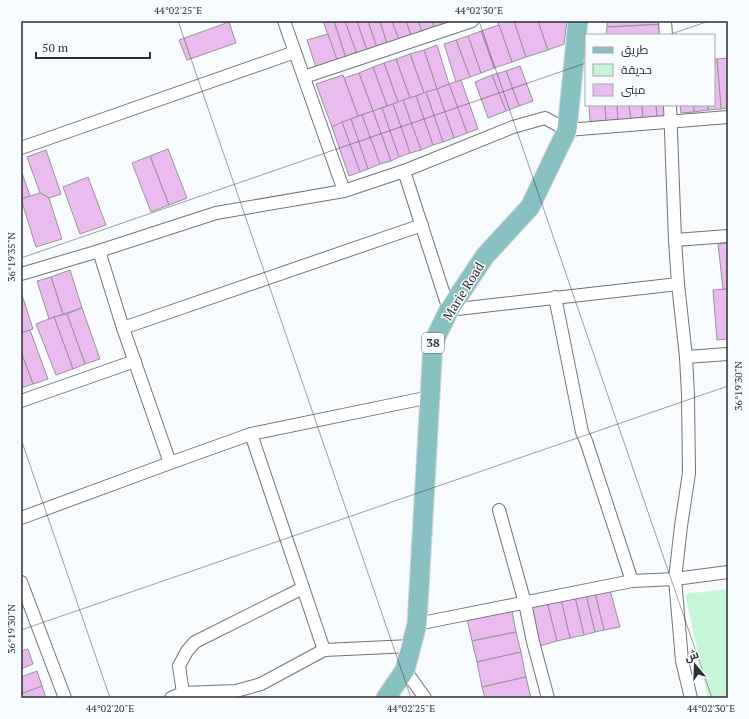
<svg xmlns="http://www.w3.org/2000/svg" width="749" height="719" viewBox="0 0 749 719" font-family="'PT Serif',Cairo,serif">
<style>
.green{fill:#c6f5d8}
.building{fill:#e9bbee;stroke:#999499}
.lines{fill:none;stroke-linecap:round;stroke-linejoin:round}
.minor-casing{stroke:#707479;stroke-width:14}
.primary-casing{stroke:#d5d5d6;stroke-width:21}
.minor{stroke:#fff;stroke-width:12}
.primary{stroke:#89c1c2;stroke-width:19}
.ticks{fill:none;stroke:#2d2e31;stroke-width:1;stroke-opacity:0.45}
.labels{text-anchor:middle;stroke-width:3;stroke-linejoin:round;paint-order:stroke}
.shield{fill:#f8fbfe;stroke:#6a6c6e;stroke-width:1}
.shield-label{font-size:12px;font-weight:bold;fill:#2d2e31}
.street-label{font-size:13px;fill:#2d2e31;stroke:#f8fbfe}
.neatline{fill:none;stroke:#2d2e31;stroke-width:1.5}
.ticks-label{font-size:10px;text-anchor:middle;fill:#2d2e31}
</style>
<rect width="100%" height="100%" fill="#f8fbfe"/>
<path class="green" d="M728 589V698H708L685 594Z"/>
<g class="building">
<path d="M323 21H334L347 61 338 64Z"/>
<path d="M334 21H345L358 57 347 61Z"/>
<path d="M345 21H357L368 53 358 57Z"/>
<path d="M357 21H368L378 50 368 53Z"/>
<path d="M368 21H380L388 47 378 50Z"/>
<path d="M380 21H392L400 42 388 47Z"/>
<path d="M392 21H406L412 38 400 42Z"/>
<path d="M406 21H418L423 34 412 38Z"/>
<path d="M418 21H432L435 30 423 34Z"/>
<path d="M432 21H441L443 26 435 30Z"/>
<path d="M497 21H514L526 57 512 62Z"/>
<path d="M514 21H538L548 50 526 57Z"/>
<path d="M538 21H567L564 44 548 50Z"/>
<path d="M607 21H664V24L607 27Z"/>
<path d="M229 22 236 43 187 60 179 40Z"/>
<path d="M664 24 665 35H606L607 27Z"/>
<path d="M499 25 512 62 494 68 481 31Z"/>
<path d="M481 31 494 68 481 73 468 36Z"/>
<path d="M328 34 337 60 316 67 307 40Z"/>
<path d="M468 36 481 73 470 77 456 40Z"/>
<path d="M456 40 470 77 456 82 444 44Z"/>
<path d="M437 45 449 84 437 89 424 50Z"/>
<path d="M424 50 437 89 424 93 410 54Z"/>
<path d="M410 54 424 93 410 98 396 59Z"/>
<path d="M728 58V108L721 109 717 59Z"/>
<path d="M396 59 410 98 398 102 384 63Z"/>
<path d="M714 59H717L721 109 708 110V105H714Z"/>
<path d="M384 63 398 102 387 106 373 67Z"/>
<path d="M520 66 533 101 519 106 506 71Z"/>
<path d="M373 67 387 106 373 111 359 73Z"/>
<path d="M506 71 519 106 506 111 492 75Z"/>
<path d="M359 73 373 111 358 116 344 78Z"/>
<path d="M343 75 358 116 332 127 316 84Z"/>
<path d="M492 75 506 111 488 118 475 82Z"/>
<path d="M461 80 478 129 467 133 449 84Z"/>
<path d="M449 84 467 133 454 138 437 89Z"/>
<path d="M437 89 454 138 443 142 426 92Z"/>
<path d="M426 92 443 142 433 145 416 96Z"/>
<path d="M416 96 433 145 421 150 403 100Z"/>
<path d="M403 100 421 150 410 153 393 104Z"/>
<path d="M393 104 410 153 399 157 382 108Z"/>
<path d="M589 105H605L606 121 590 122Z"/>
<path d="M605 105H617L618 121H606Z"/>
<path d="M617 105H629L631 120 618 121Z"/>
<path d="M629 105H642L643 119 631 120Z"/>
<path d="M642 105H656L657 117 643 119Z"/>
<path d="M656 105H668L669 116 657 117Z"/>
<path d="M680 105H694V112L681 113Z"/>
<path d="M694 105H708V110L694 112Z"/>
<path d="M382 108 399 157 391 161 373 111Z"/>
<path d="M373 111 391 161 380 164 362 115Z"/>
<path d="M362 115 380 164 368 169 351 119Z"/>
<path d="M351 119 368 169 360 172 342 122Z"/>
<path d="M342 122 360 172 349 176 332 127Z"/>
<path d="M168 149 187 198 169 205 150 156Z"/>
<path d="M46 150 61 194 49 198 40 193 27 157Z"/>
<path d="M150 156 169 205 151 212 132 163Z"/>
<path d="M21 170 30 196 21 199Z"/>
<path d="M88 177 106 225 80 234 63 187Z"/>
<path d="M40 193 49 198 62 239 36 247 21 199Z"/>
<path d="M728 243V289H723L718 244Z"/>
<path d="M70 270 82 308 63 314 51 277Z"/>
<path d="M51 277 63 314 49 319 37 281Z"/>
<path d="M727 289 728 304V339L717 340 713 290Z"/>
<path d="M21 292 33 329 21 333Z"/>
<path d="M82 308 100 359 85 364 67 314Z"/>
<path d="M67 314 85 364 73 369 54 317Z"/>
<path d="M54 317 73 369 56 375 36 324Z"/>
<path d="M30 330 48 379 33 384 21 352V333Z"/>
<path d="M21 352 33 384 21 388Z"/>
<path d="M610 590 620 627 604 630 595 593Z"/>
<path d="M595 593 604 630 595 632 586 595Z"/>
<path d="M586 595 595 632 584 635 575 597Z"/>
<path d="M575 597 584 635 570 638 561 600Z"/>
<path d="M561 600 570 638 557 641 547 602Z"/>
<path d="M547 602 557 641 540 646 530 606Z"/>
<path d="M512 611 516 632 472 641 467 619Z"/>
<path d="M516 632 521 652 477 662 472 641Z"/>
<path d="M28 649 33 664 21 669V651Z"/>
<path d="M521 652 526 677 482 687 477 662Z"/>
<path d="M37 671 42 686 21 694V677Z"/>
<path d="M526 677 531 698H485L482 687Z"/>
<path d="M42 686 46 698H21V694Z"/>
</g>
<g class="lines">
<g class="minor-casing">
<g id="minor">
<path d="M284 21 344 191"/>
<path d="M665 21 666 35"/>
<path d="M304 77 472 21"/>
<path d="M670 105 675 240 678 284 686 357 688 395 689 473 681 526 675 579 682 661 691 698"/>
<path d="M21 148 295 52"/>
<path d="M404 171 449 310 678 284"/>
<path d="M675 240 728 236"/>
<path d="M99 251 216 213 344 191 404 171 513 127 545 118 567 130 728 117"/>
<path d="M21 274 99 251 123 328 170 463"/>
<path d="M555 297 582 432 586 441 632 581"/>
<path d="M123 328 422 225"/>
<path d="M686 357 728 354"/>
<path d="M21 401 135 361"/>
<path d="M251 434 324 650"/>
<path d="M499 510 525 603 533 642 548 698"/>
<path d="M21 518 170 463 251 434 430 397"/>
<path d="M21 582 65 698"/>
<path d="M417 624 632 581 675 579 728 572"/>
<path d="M405 670 425 698"/>
<path d="M171 698 183 693 236 691 261 684 324 650 411 646"/>
<path d="M187 698 183 693 179 666 187 651 195 642 303 588"/>
</g>
</g>
<g class="primary-casing">
<path id="primary" d="M386 698 405 670 417 624 433 343 449 310 485 256 530 207 567 130 578 21"/>
</g>
<use href="#minor" class="minor"/>
<use href="#primary" class="primary"/>
</g>
<path class="ticks" d="M178 21 411 698M479 21 712 698M668 35 709 21M21 258 586 63M21 439 110 698M21 630 728 386"/>
<g class="labels">
<rect class="shield" x="422" y="333" width="22" height="20" rx="3"/>
<g class="shield-label">
<text x="433" y="347">38</text>
</g>
<g class="street-label">
<text transform="translate(463 291) rotate(-58)" y="5">Marie Road</text>
</g>
</g>
<rect width="749" height="719" fill="none" stroke="#f8fbfe" stroke-width="44"/>
<rect x="585" y="34" width="130" height="72" fill="#f8fbfe" stroke="#a7a9ac"/>
<rect x="593" y="47" width="20" height="6" fill="#89c1c2" stroke="#a7a9ac"/>
<text x="621" y="54" font-size="12" fill="#2d2e31">طريق</text>
<rect x="593" y="64" width="20" height="12" fill="#c6f5d8" stroke="#a7a9ac"/>
<text x="621" y="74" font-size="12" fill="#2d2e31">حديقة</text>
<rect x="593" y="84" width="20" height="12" fill="#e9bbee" stroke="#a7a9ac"/>
<text x="621" y="94" font-size="12" fill="#2d2e31">مبنى</text>
<g transform="translate(695 665) rotate(341)" stroke="#f8fbfe" stroke-width="3" paint-order="stroke">
<path d="M0-3L7 15L0 10L-7 15Z" fill="#2d2e31"/>
<text y="-6" font-size="11" font-weight="bold" text-anchor="middle" fill="#2d2e31">ش</text>
</g>
<path d="M36 52v6h114v-6" fill="none" stroke="#2d2e31" stroke-width="2"/>
<text x="42" y="52" font-size="12" fill="#2d2e31" stroke="#f8fbfe" stroke-width="3" paint-order="stroke">50 m</text>
<rect x="22" y="22" width="705" height="675" class="neatline"/>
<g class="ticks-label">
<text x="178" y="14">44°02'25"E</text>
<text x="479" y="14">44°02'30"E</text>
<text transform="translate(11 257) rotate(-90)" y="4">36°19'35"N</text>
<text transform="translate(738 386) rotate(-90)" y="4">36°19'30"N</text>
<text transform="translate(11 629) rotate(-90)" y="4">36°19'30"N</text>
<text x="110" y="712">44°02'20"E</text>
<text x="411" y="712">44°02'25"E</text>
<text x="711" y="712">44°02'30"E</text>
</g>
</svg>
